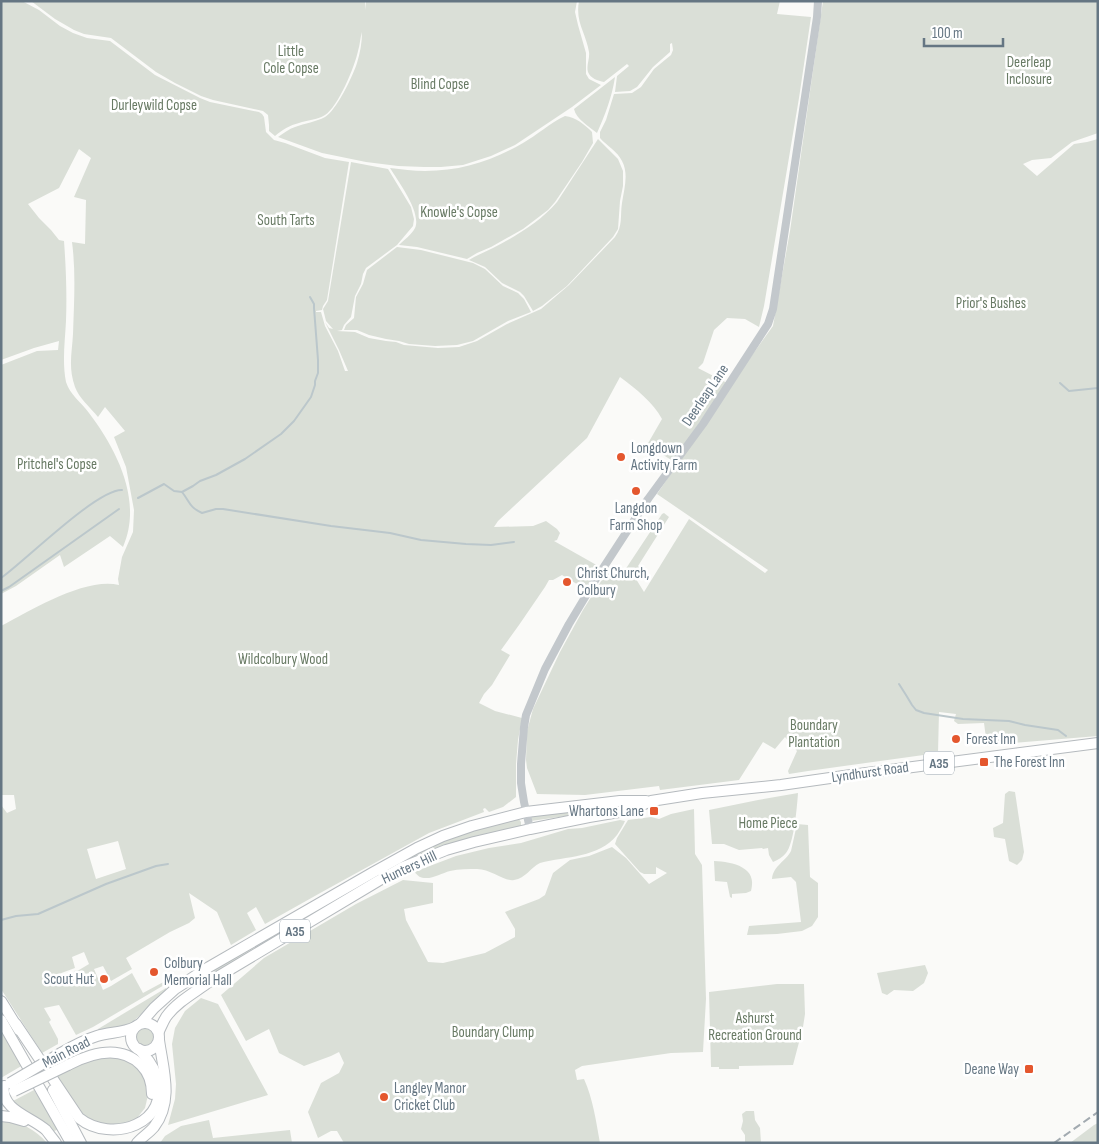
<svg xmlns="http://www.w3.org/2000/svg" width="1099" height="1144" viewBox="0 0 1099 1144" font-family="'Sofia Sans Condensed',sans-serif">
<style>
.green{fill:#dadfd7;fill-rule:evenodd}
.lines{fill:none;stroke-linecap:round;stroke-linejoin:round}
.stream{stroke:#bbc7cb;stroke-width:2}
.major-casing{stroke:#b5babe;stroke-width:12}
.minor{stroke:#c3c8cc;stroke-width:8}
.major{stroke:#fff;stroke-width:10}
.rail{stroke:#a2aab0;stroke-width:2;stroke-dasharray:8 4;stroke-linecap:butt}
.major-bridge-casing{stroke:#b5babe;stroke-width:12;stroke-linecap:butt}
.major-bridge{stroke:#fff;stroke-width:10}
.poi-dot{fill:#e4572e;stroke:#fff;stroke-width:2}
.labels{text-anchor:middle;stroke-width:5;stroke-linejoin:round;paint-order:stroke}
.shield{fill:#fff;stroke:#939fa8;stroke-width:1}
.shield-label{font-size:14px;font-weight:bold;fill:#657683}
.park-label{font-size:15px;fill:#687a64;stroke:#fff}
.street-label{font-size:15px;fill:#657683;stroke:#fff}
.poi-label{font-size:15px;fill:#657683;stroke:#fff;text-anchor:start}
</style>
<rect width="100%" height="100%" fill="#fafaf8"/>
<g class="green">
<path d="M1 1H22L39 10 60 26 73 33 87 38 110 41 155 75 200 98 210 102 259 112 262 114 264 117 266 132 274 140 285 143 325 158 349 162 327 300 323 306 322 310 316 311V312H321L325 326 338 351 345 371H348L339 350 325 322 329 328 333 329 326 321 323 309 328 301 351 162 388 169 411 207 414 219 413 226 397 245 366 268 363 274 361 284 355 296 351 317 344 325 342 330 337 331 355 332 369 338 386 341 396 342 404 345 438 348 459 347 477 341 507 324 541 309 569 285 615 237C623 226 620 215 622 203 624 189 629 174 622 161 617 151 607 146 600 138V132L606 120 614 94 632 93 641 87 654 69 671 55 673 50 672 43 670 44V52L653 67 637 87 630 91 615 92 617 76 629 66 627 64 604 82C598 81 590 78 588 72 586 66 590 58 589 52 586 33 575 22 579 1H780L777 14 811 17 799 98 764 306 759 327 745 319 727 318 714 330 703 363 698 368 727 383 673 461 647 445 662 419C653 402 636 389 620 377L587 438 498 521 494 527 533 526 546 521 557 529 560 533 557 540 554 541 600 567 585 589 562 575 553 580H549L545 587 519 625 501 650 510 655 492 685 484 694 479 703 495 711 522 718 518 740 516 764V797L503 807 489 812 485 808 483 809 484 812 429 833 322 892 265 924 256 907 247 913 256 930 231 945 217 912 189 893 195 918 189 923 170 932 126 958 132 969 111 981 103 966 94 969 103 990 111 986 132 973 143 993 169 979 171 981 93 1027 76 1035 59 1005 44 1008 51 1020 49 1022 58 1039V1044L42 1053 1 989V805L7 813 16 809 14 795H2L1 793V626C32 610 85 577 119 585L118 579 122 557 133 532 134 510 126 467 114 437 125 431 105 407 98 417C90 407 79 398 75 387 68 367 72 353 73 334 74 303 76 272 72 242L85 244 86 200 74 197 91 158 79 149 59 188 28 204 39 218 51 230 59 240 64 241C66 268 67 294 66 321 65 341 62 362 66 382 70 395 81 402 89 413 117 450 143 501 123 547L110 536 64 567 60 555 16 586 1 594V365L37 351 58 350 59 341 34 348 1 360ZM118 841 126 869 96 879 87 849ZM84 952 89 964 79 970 74 971 77 978 58 983 56 975 75 968 72 957Z"/>
<path d="M31 1H365V10L366 1H577L575 12 578 25 586 53V74L589 79 601 85 572 107 515 145 491 156 463 165 441 167H424L398 166 366 162 322 153 278 137C284 133 289 129 295 127 305 123 316 122 325 117 336 111 353 76 357 63 360 53 362 43 362 32 360 38 360 45 358 51 355 66 338 107 325 115 317 120 307 120 299 123 290 125 282 130 275 136L269 131V125L268 115 263 111 213 100 201 96 175 83 156 72 111 38 84 34 74 30 55 19Z"/>
<path d="M823 1H1098V133L1072 142 1051 158 1032 160 1023 164 1037 176 1074 144 1087 142 1098 139V736L1000 744 987 746 984 723 958 724 954 721 956 714 939 712 938 753 808 771 789 774 788 771 797 751 785 737 775 749 763 742 739 780 660 790 659 786 585 795 537 794 527 768 526 760 527 731 533 709 560 652 583 610 610 567 623 573 662 514 664 513 669 517 638 566 645 571 636 579 644 592 689 519 765 573 768 570 657 494 740 372 773 326 790 231Z"/>
<path d="M615 77C612 97 605 115 597 133 590 127 576 119 574 109Z"/>
<path d="M565 116C576 117 585 125 592 132L593 143 582 162 555 202 548 210 523 229 491 247 477 253 467 259 417 247 399 245C404 240 412 234 415 228 422 213 398 181 390 168 402 169 413 171 425 171 461 171 492 161 523 143 537 135 550 123 565 116Z"/>
<path d="M598 139 618 159 623 171V186L620 201 618 229 613 237 567 286 542 306 533 311 524 296 520 292 502 283 485 267 469 260C477 255 485 252 493 248 516 236 540 222 557 202Z"/>
<path d="M397 247 421 250 473 263 485 269 503 286 518 293 524 299 531 312 508 321 473 341 457 345 435 346 409 344 399 341 386 339 369 335 357 330H344L346 325 354 318 356 297 363 284 367 270Z"/>
<path d="M1009 791 1015 792 1024 852 1022 860 1017 865 1009 861 1005 839 994 837 993 828 1003 823 1005 794Z"/>
<path d="M798 793C797 807 794 844 786 853 783 857 778 860 773 862L769 855 768 848 763 849 762 848 739 850 724 844H712L709 810 758 800Z"/>
<path d="M627 805 636 806 531 821 530 816Z"/>
<path d="M694 809 695 854 702 865 706 999 703 1052 671 1053 582 1066 575 1070 577 1080 584 1079C593 1099 596 1121 600 1143H344L337 1131H331L318 1138 308 1112 321 1083 339 1073 344 1063 339 1052 331 1056 304 1066 279 1053 269 1029 246 1041 221 995 264 958 356 904 403 880 433 883V903L404 909 406 920 428 962 443 963 485 953 515 937V929L505 912 539 899 545 895 553 873 570 860 589 856 612 847 626 858 649 884 667 873 656 867V874H644L640 872 615 844 617 838 628 820 651 817 659 819 671 814Z"/>
<path d="M518 818 521 822V826L518 829 453 844 213 975 212 968 380 873 441 841 479 826Z"/>
<path d="M620 820 625 821C623 826 620 830 617 835 599 858 566 856 540 863 530 868 526 878 514 880 505 882 491 869 477 869 469 869 459 869 450 871 442 873 433 879 424 878 419 878 417 874 414 872L456 856 489 848 521 843 568 829 582 828Z"/>
<path d="M797 824 808 825 810 877 818 883V917L812 926 802 931 777 934 747 935 749 926 801 922 796 882 791 877 772 879C773 866 786 861 791 851Z"/>
<path d="M714 861C733 862 758 867 751 891L746 893 732 894V898L730 897 727 882 715 881Z"/>
<path d="M925 965 928 973 924 983 913 991 894 990 887 995 882 993 877 973Z"/>
<path d="M777 984H804L805 1014 803 1027 793 1065 739 1066V1069H719V1067H711L709 992Z"/>
<path d="M166 988 167 991 129 1025 99 1033 98 1029Z"/>
<path d="M201 998 218 1004 268 1095 168 1125 175 1099 176 1084 172 1044 175 1028 185 1011Z"/>
<path d="M1 1027 23 1065 1 1078Z"/>
<circle cx="145" cy="1037" r="9"/>
<path d="M106 1056 129 1059 141 1072 147 1083 149 1091 145 1108 137 1118 126 1127 91 1126 55 1077 80 1063Z"/>
<path d="M34 1090 59 1129 52 1132 18 1108 13 1101Z"/>
<path d="M746 1111H754L755 1120 760 1128 761 1143H745V1135L741 1129 743 1121 742 1114Z"/>
<path d="M209 1120 213 1138 290 1130 292 1143H160L165 1136 181 1126Z"/>
<path d="M1 1121C20 1121 35 1129 47 1143H1Z"/>
<path d="M1098 1123V1143H1070L1094 1125Z"/>
</g>
<g class="lines">
<g class="stream">
<path d="M1060 383 1069 391 1098 388"/>
<path d="M182 492C190 502 189 507 202 513L216 509H223L331 526 390 533 421 540 466 544 491 545 514 542"/>
<path d="M138 498 164 484 174 491 182 492 193 486 200 481 216 475 245 459 281 434 294 421 311 397 315 385V381L318 373V360L314 308V304L310 297"/>
<path d="M1 578C25 561 97 489 122 490"/>
<path d="M1 591 9 587 119 509"/>
<path d="M899 684 906 695 912 705 916 710 924 713 963 719 1009 721 1025 725 1058 730 1066 736"/>
<path d="M1 920 16 916 38 914 106 884 156 866 168 864"/>
</g>
<g class="major-casing">
<g id="major">
<path d="M1 1001 19 1030"/>
<path d="M1 1020 71 1143"/>
<circle cx="145" cy="1037" r="14"/>
<path d="M141 1023 154 1008 175 989 209 967 372 873 417 848 443 836 472 826 526 812 620 801H646"/>
<path d="M16 1024 79 1118C111 1144 173 1124 156 1075 153 1065 146 1057 139 1049"/>
<path d="M159 1031C161 1027 163 1022 166 1017 177 1002 194 993 209 982L378 881 401 868 446 850 474 842 530 829 589 817 631 810 651 801 702 793 781 785 851 775 1098 743"/>
<path d="M61 1053C73 1046 84 1040 97 1036 110 1032 123 1033 135 1027"/>
<path d="M68 1065C91 1053 120 1044 141 1065 149 1073 152 1083 152 1094"/>
<path d="M4 1086C0 1110 32 1117 46 1130 49 1134 53 1139 56 1143"/>
<path d="M53 1090 81 1143"/>
<path d="M1 1116 10 1117 24 1121"/>
<path d="M137 1143C142 1137 149 1133 154 1127 174 1101 163 1069 159 1040"/>
</g>
</g>
<path class="minor" d="M530 829 524 802 521 783V764L524 727 526 715 545 669 569 624 596 579 648 499 703 424 768 324 773 309 817 17 818 1"/>
<use href="#major" class="major"/>
<path class="rail" d="M1054 1143 1098 1112"/>
<g class="major-bridge-casing">
<g id="major-bridge">
<path d="M10 1083 61 1053"/>
<path d="M14 1091 68 1065"/>
</g>
</g>
<use href="#major-bridge" class="major-bridge"/>
</g>
<g class="poi-dot">
<circle cx="621" cy="457" r="5"/>
<circle cx="636" cy="491" r="5"/>
<circle cx="567" cy="582" r="5"/>
<circle cx="956" cy="739" r="5"/>
<rect x="979" y="757" width="10" height="10" rx="2.5"/>
<rect x="649" y="806" width="10" height="10" rx="2.5"/>
<circle cx="154" cy="972" r="5"/>
<circle cx="104" cy="979" r="5"/>
<rect x="1024" y="1064" width="10" height="10" rx="2.5"/>
<circle cx="384" cy="1097" r="5"/>
</g>
<g class="labels">
<g class="shield">
<rect x="924" y="751.5" width="30" height="23" rx="4"/>
<rect x="280" y="919.5" width="30" height="23" rx="4"/>
</g>
<g class="shield-label">
<text x="939" y="768">A35</text>
<text x="295" y="936">A35</text>
</g>
<g class="park-label">
<text x="291" y="56">Little<tspan x="291" dy="17">Cole Copse</tspan></text>
<text x="1029" y="67">Deerleap<tspan x="1029" dy="17">Inclosure</tspan></text>
<text x="440" y="89">Blind Copse</text>
<text x="154" y="110">Durleywild Copse</text>
<text x="459" y="217">Knowle's Copse</text>
<text x="286" y="225">South Tarts</text>
<text x="991" y="308">Prior's Bushes</text>
<text x="57" y="469">Pritchel's Copse</text>
<text x="283" y="664">Wildcolbury Wood</text>
<text x="814" y="730">Boundary<tspan x="814" dy="17">Plantation</tspan></text>
<text x="768" y="828">Home Piece</text>
<text x="755" y="1023">Ashurst<tspan x="755" dy="17">Recreation Ground</tspan></text>
<text x="493" y="1037">Boundary Clump</text>
</g>
<g class="street-label">
<text transform="translate(705 395) rotate(-56)" y="5">Deerleap Lane</text>
<text transform="translate(870 772) rotate(-8)" y="5">Lyndhurst Road</text>
<text transform="translate(409 867) rotate(-25)" y="5">Hunters Hill</text>
<text transform="translate(66 1052) rotate(-27)" y="5">Main Road</text>
</g>
<g class="poi-label">
<text x="631" y="453">Longdown<tspan x="631" dy="17">Activity Farm</tspan></text>
<text x="636" y="513" text-anchor="middle">Langdon<tspan x="636" dy="17">Farm Shop</tspan></text>
<text x="577" y="578">Christ Church,<tspan x="577" dy="17">Colbury</tspan></text>
<text x="966" y="744">Forest Inn</text>
<text x="994" y="767">The Forest Inn</text>
<text x="644" y="816" text-anchor="end">Whartons Lane</text>
<text x="164" y="968">Colbury<tspan x="164" dy="17">Memorial Hall</tspan></text>
<text x="94" y="984" text-anchor="end">Scout Hut</text>
<text x="1019" y="1074" text-anchor="end">Deane Way</text>
<text x="394" y="1093">Langley Manor<tspan x="394" dy="17">Cricket Club</tspan></text>
</g>
</g>
<rect width="1099" height="1144" fill="none" stroke="#657683" stroke-width="5"/>
<path d="M924 38v8h79v-8" fill="none" stroke="#657683" stroke-width="2.5"/>
<text x="932" y="38" font-size="15" fill="#657683" stroke="#ffffff" stroke-width="4" paint-order="stroke">100 m</text>
</svg>
